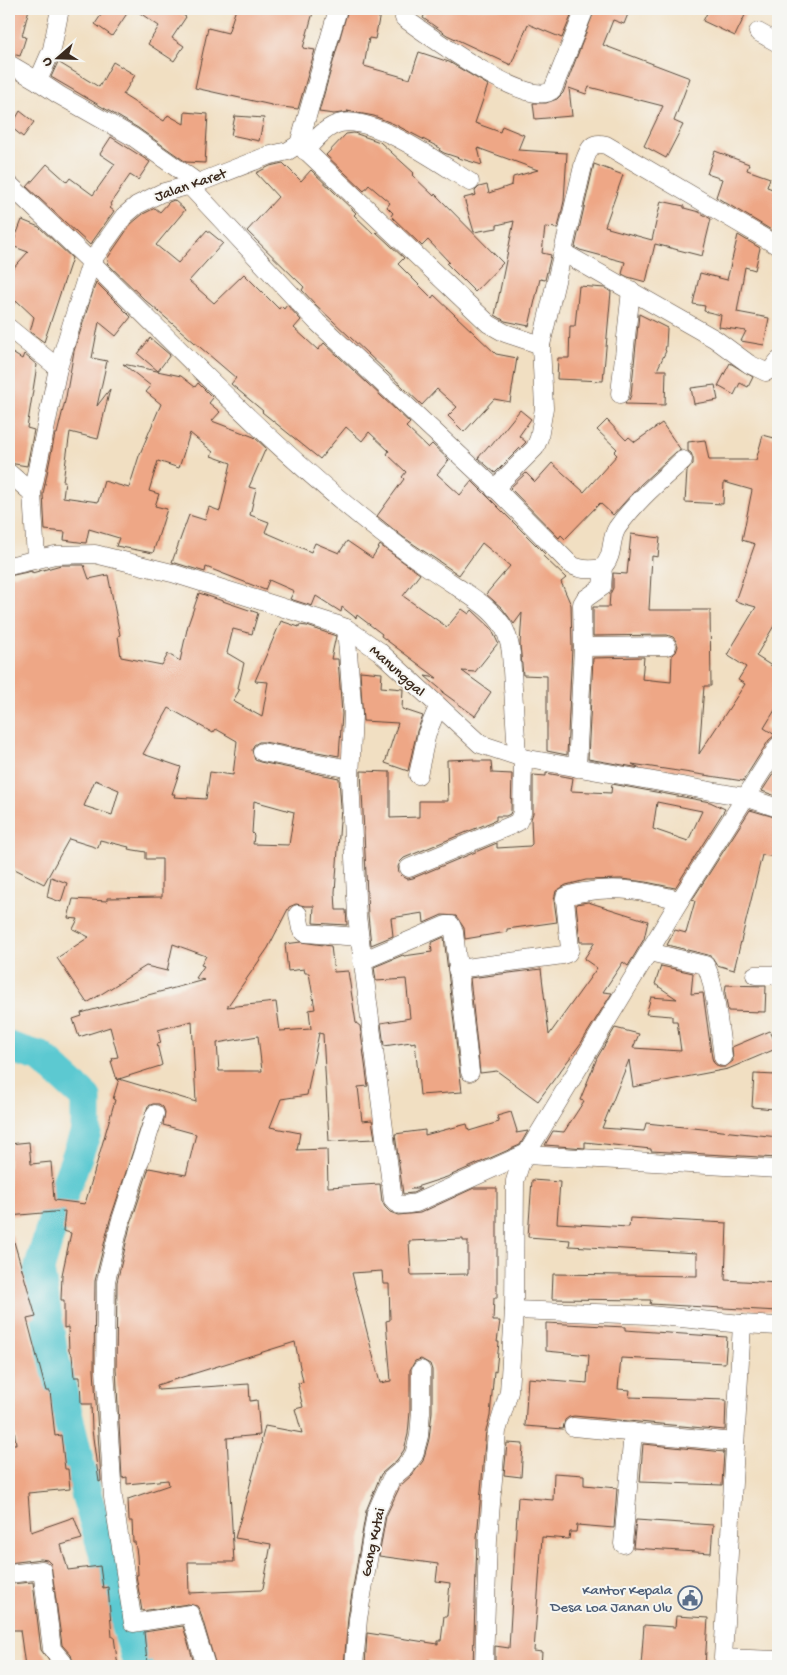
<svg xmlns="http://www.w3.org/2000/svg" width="787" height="1675" viewBox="0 0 787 1675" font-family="'Gochi Hand',sans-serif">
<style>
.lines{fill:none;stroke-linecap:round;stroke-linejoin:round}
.river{stroke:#5cc9d1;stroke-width:31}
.building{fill:#eea786;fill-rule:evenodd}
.minor-casing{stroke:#564537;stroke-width:19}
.minor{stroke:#fff;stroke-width:18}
.labels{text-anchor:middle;stroke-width:4;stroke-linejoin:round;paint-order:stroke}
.street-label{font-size:15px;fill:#3b2a1e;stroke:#f6f6f2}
.service-label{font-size:15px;fill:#4e5e75;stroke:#f6f6f2;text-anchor:end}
</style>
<rect width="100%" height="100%" fill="#f6f6f2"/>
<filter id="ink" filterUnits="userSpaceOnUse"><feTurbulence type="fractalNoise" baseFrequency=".02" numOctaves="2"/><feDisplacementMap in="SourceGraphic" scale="10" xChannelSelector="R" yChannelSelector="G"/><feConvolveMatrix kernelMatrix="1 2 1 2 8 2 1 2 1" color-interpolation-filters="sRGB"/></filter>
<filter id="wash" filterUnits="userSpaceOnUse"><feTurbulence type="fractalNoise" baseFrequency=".0096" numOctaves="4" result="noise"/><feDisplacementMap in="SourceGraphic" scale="20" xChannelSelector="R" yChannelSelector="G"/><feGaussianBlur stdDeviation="1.12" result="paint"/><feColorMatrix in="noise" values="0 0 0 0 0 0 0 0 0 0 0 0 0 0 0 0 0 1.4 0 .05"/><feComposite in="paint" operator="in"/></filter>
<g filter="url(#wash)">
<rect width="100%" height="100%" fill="#f1dfc2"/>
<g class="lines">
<path class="river" d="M9 1047 41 1057 86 1098V1132L54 1218 39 1270 53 1354 87 1497 139 1666"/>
</g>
<g id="blocks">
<g class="building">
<path d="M9 9H29L22 36 26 37 20 56 9 53Z"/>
<path d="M105 9H130L112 36 95 24Z"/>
<path d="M134 9H174L186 17 172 38 184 46 174 61 148 44 159 26Z"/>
<path d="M236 9H314L303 48 315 50 298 109 276 106 195 88 208 28 228 33Z"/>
<path d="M348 9H381L375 39 369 38 364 66 410 79 419 52 449 62 488 85 475 123 500 132 502 126 524 135 518 150 567 153 564 201 558 228 545 227 542 253 551 255 545 280 540 279 529 326 505 321 495 315 514 221 497 225V228L474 232 464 198 476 195 475 191 479 187 487 185 489 193 512 185 513 177 538 170 478 148 482 165 462 159 444 153 439 150 440 148 394 124 374 116 347 111 349 112 334 114 319 112Z"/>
<path d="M427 9H574L562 38 528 24 511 65 447 35 423 18Z"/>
<path d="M595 9H630L624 24 613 20 603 45 690 78 674 121 683 125 666 158 644 146 663 106 589 87 586 94 569 88 572 116 535 119 533 103H546L557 99 563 93Z"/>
<path d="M709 9H748L735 36 703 21Z"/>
<path d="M58 62 99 87 113 62 135 75 123 95 164 121 168 115 184 124 185 112 208 114 205 163 186 162 138 128 51 77Z"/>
<path d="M20 111 34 122 23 137 11 127Z"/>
<path d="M235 116 264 118 259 141 231 135Z"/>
<path d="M354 133 380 142 414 173 412 175 434 196 435 194 503 263 475 292 447 264 449 262 428 240 422 246 391 216 393 213 387 207 390 203 369 185 364 191 326 155 346 134Z"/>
<path d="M111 137 150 162 138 180 130 175 110 204 112 205 110 208 114 211 90 245 27 187 47 164 67 182 70 178 93 195 115 164 100 154Z"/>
<path d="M715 151 749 164 747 170 770 178 767 187 778 191V234L716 197 722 179 707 174Z"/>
<path d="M283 163 301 181 311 170 356 213 354 215 374 234 376 232 404 258 398 264 432 298 434 295 496 354 517 358 510 402 494 399 464 432 448 416 457 407 437 389 422 405 315 304 302 290 304 287 247 231 278 197 256 173 270 166Z"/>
<path d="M594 164 623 175 605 226 609 227 608 228 652 240 661 201 684 206V208L699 212 711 219 702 256 655 244 646 282 628 277 622 274 625 262 580 250 575 247Z"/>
<path d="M174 200 185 210 156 245 178 263 207 230 223 243 189 281 214 303 244 274 279 309 281 306 284 309 287 305 301 320 294 328 318 350 324 343 410 423 406 427 428 448 432 444 449 460 437 474 460 495 472 481 545 554 543 556 566 578 561 582 571 605 572 647 567 755 547 751V676L523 675 520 645 522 613 514 624 502 608 486 594 510 566 482 543 459 575 403 537 377 516 404 479 402 477 406 472 387 454 389 451 369 432 362 441 346 427 320 459 262 412 263 411 231 384 236 378 145 300 107 263 109 262 107 259 131 224 143 214 155 208 160 212 169 202Z"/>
<path d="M22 220 39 227 72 258 44 342 30 332 34 317 17 301 9 310V273L28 252 12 246Z"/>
<path d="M738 235 760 248 755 270 745 267 737 312 769 318 764 345 741 341 746 331 719 327 721 315 704 311 705 306 693 304 700 273 727 280Z"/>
<path d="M96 282 131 317 116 336 99 322 92 358 107 361 97 406 110 389 98 439 70 432 63 481H65L63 497 98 502 104 481 129 488 139 456 161 404 146 392 151 386 123 364 181 376 195 387 198 383 213 398 209 403 220 412 212 421 254 437 266 448 249 487 256 489 250 515 269 522 265 532 311 552 315 543 339 553 347 541 372 558 380 545 420 574 403 596 447 627 462 609 469 614 472 610 491 628 498 643 475 672 462 671 491 692 475 716 442 692H444L425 676 437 678 381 636 382 634 357 615 356 618 342 607 341 612 316 596 312 606 290 599 294 591 269 580 265 590 206 567 205 572 172 562 189 515 205 520 209 507 220 511 231 463 211 456 213 452 190 433 179 468 158 461 149 491 159 494 155 506 167 509 153 553 116 546 119 538 89 529 86 543 64 540 65 532 45 530 43 494 55 434H57L66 397 74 351Z"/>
<path d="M579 286 605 288 611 292 603 381 557 379 558 358H569L570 326H575Z"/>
<path d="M639 314 667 328 666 346 665 350 666 351 657 370H666L665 405 625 404 629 400 631 395Z"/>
<path d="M150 338 170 355 158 371 138 354Z"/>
<path d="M9 351 22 359 24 354 37 365 27 428 34 430 27 466 9 463Z"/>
<path d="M730 363 753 377 748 387 740 383 734 395 718 386Z"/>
<path d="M715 385 718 400 694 404 691 388Z"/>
<path d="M520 410 531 419 519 436 526 442 495 473 478 458 489 445 491 446Z"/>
<path d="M607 420 626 440 629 437 635 442 662 423 681 450 676 452 641 484 613 515 600 503 565 539 561 535 559 538 510 488 526 473 535 482 552 463 584 492 617 455 614 452 617 449 597 430Z"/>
<path d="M763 435 778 439V619L756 656 778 670V705L764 728 775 735 769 740 743 781 632 764 640 768 588 759 593 658 644 657 642 679 671 682 672 655 676 652 678 646 676 641 673 637 667 635 593 636V607H609L610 594 613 588V573L627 574 631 534 660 538 658 557 652 556 649 610H710L711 686H704L699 754 745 684 738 680 746 667 727 655 756 607 735 601 755 544 742 540 752 490 724 482 723 504 685 502 687 471 693 464V458L691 453 688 451V442L705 440 709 460H756Z"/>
<path d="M61 565H84L89 579 108 575 120 635 118 636 121 657 162 665 168 654 180 661 188 625 199 593 258 613 252 634 233 629 227 653 244 663 238 688 240 689 233 701 262 717 268 682 255 681 281 621 299 627V625L307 626 336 636 331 659H338L342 714 339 756 264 742H259L254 745 252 750 255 760 260 762 339 778 341 807 335 892 336 910H346L347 925 313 923 314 906H305L296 904 289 907 268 948 227 1007 276 1002 280 1031 311 1029 309 1010 315 1009 309 973H305L304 969 288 971 285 944 301 942 331 946 334 972 348 971 356 1023 360 1026 368 1086 358 1087 362 1121 372 1120 375 1139 329 1141 323 1034 319 1033 307 1095 281 1099 270 1127 300 1133 297 1150 327 1149 328 1187 380 1184 382 1201 385 1207 390 1212 398 1215 420 1213 474 1188H497V1298H494L493 1321H500L497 1342H499L496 1372 494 1371 490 1416 486 1430 477 1539 473 1666H454V1663L428 1660 427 1666H365L367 1633 438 1644V1641H441L444 1616H447L450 1583 436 1581 438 1564 379 1556 386 1516 400 1486 412 1475 423 1461 429 1439 432 1412V1370L430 1364 421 1359 415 1361 410 1370V1412L408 1434 404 1450 397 1460 381 1474 366 1511 348 1617 344 1666H216L200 1611 197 1606 188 1604 142 1611 136 1575H138L137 1555 135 1542H133L132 1521H129L128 1499 169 1485 168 1480 127 1484V1477L122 1478 116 1369 117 1282 130 1226 149 1168 186 1175 196 1134 163 1125 165 1112 163 1107 159 1104H153L148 1106 110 1220 95 1281 94 1370 101 1481 99 1482 92 1430 91 1404H81L80 1377H74L72 1355 69 1351 68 1327 64 1328V1300H61L62 1275 71 1233 63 1231 65 1211 9 1216V1144L29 1142 31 1164 51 1162 54 1200 85 1204 115 1100 113 1099 119 1079 117 1080 111 1061H113L112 1058 118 1057 110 1027 79 1037 73 1019 82 1016 81 1013 204 980 196 978 204 966 201 965 206 956 173 944 167 971 146 966 87 1003 57 958 89 937 73 929 78 919 68 918 73 899 107 901V898L162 897V859H146V852L128 849 129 847 100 840 98 848 69 839 44 884 9 866V792L12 784 9 782V576L32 571V573ZM169 708 213 733 216 729 237 741 233 775 210 772 206 799 174 797 175 794H172L181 767 143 754ZM95 780 119 790 112 815 84 806ZM254 801 294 812 289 845 253 844 254 835 252 833ZM192 1021 196 1102 119 1079 160 1066 162 1065 157 1044 161 1043 160 1040 158 1030ZM258 1036 262 1071H219L217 1043ZM463 1239V1241H468V1274L411 1275 409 1241ZM382 1271 383 1284H389L390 1320 386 1321 391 1381 380 1383 352 1273ZM295 1342 303 1382 298 1383 299 1387H298L303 1407 295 1409 302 1433 265 1426 261 1442 262 1443 235 1538 271 1544 263 1588 261 1590 189 1593 188 1562H234L227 1438 260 1435 257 1400 250 1401 249 1384 158 1390 157 1385Z"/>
<path d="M360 671 382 673 381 687 403 689 402 709 423 716 417 731 408 771 385 763 398 723 363 721Z"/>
<path d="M474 759V761H491L492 773 512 774 511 811 510 814 506 816H496V820L404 858 400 862 398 867 399 873 403 877 408 879 413 878 497 843V848L530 846 532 844 531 819 533 813V775L546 776V773L573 778 571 791 611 793 612 784 710 802 725 809 675 888 646 882 621 879 586 880 566 885 556 891 554 900 557 922 507 929V932L465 939 464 928 456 916 442 915 424 923 423 913 391 918 393 936 371 945 368 915 361 771 390 772V818L419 817V801H448L447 760ZM657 802 702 811 688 841 653 829Z"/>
<path d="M777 768H778V792L776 796 762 791Z"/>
<path d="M750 810 778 818V857L762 855 734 970 717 965 712 957 708 955 667 945 675 930 686 933 695 901 692 900Z"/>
<path d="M51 877 67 883 61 902 47 897Z"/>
<path d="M588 902 648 921 644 939 628 966 623 962 603 992 612 993 581 1043 538 1101 497 1071 480 1073 470 978 541 969 549 1035 597 968 584 959 595 942H580L576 904Z"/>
<path d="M444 937 462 1092 420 1095 415 1042 411 1043V1042L384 1046 381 1023 410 1018 406 979 376 981 374 967 403 955 404 956 432 952 431 943Z"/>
<path d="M661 966 693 973 691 994 703 993 712 1058 714 1063 719 1067H725L733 1061 732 1047 770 1031 778 1048 728 1069 633 1087 629 1060 602 1128 644 1131 646 1123 778 1137V1158L651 1151V1149L585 1142V1148L545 1145 553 1131 564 1132 584 1101 580 1100 597 1058 615 1028 639 1034 633 1048 681 1051 677 1021H672V1016L646 1014 651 997 677 999 655 984Z"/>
<path d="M726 985 766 986 765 1012 728 1011 725 993Z"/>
<path d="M754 1074 776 1075 774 1109 752 1107Z"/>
<path d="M511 1112 517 1131 516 1133 528 1131 520 1145 447 1177 410 1189H421L413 1193 403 1194 395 1134 425 1130V1135L467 1124 469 1131 499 1122 497 1116Z"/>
<path d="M532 1180 560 1182 557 1223 629 1227 630 1218 727 1223 725 1280 778 1283V1311L650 1304 651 1300 552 1299 553 1274 697 1276V1253L569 1246 570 1240 528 1237Z"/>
<path d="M12 1235 36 1317 27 1319 46 1391H50L55 1436 61 1435 65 1469H68L70 1489 28 1493 31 1532 74 1517 82 1539 61 1545 68 1570 100 1566 103 1588 108 1587 112 1637H114L118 1666H74L71 1655 62 1645 51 1564 47 1560 41 1559 9 1563V1444H16L9 1387V1236Z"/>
<path d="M546 1323 625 1327V1330L727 1337 725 1363 621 1358 618 1389 630 1390 629 1397 726 1400 725 1430 574 1416 569 1417 565 1420 563 1429 525 1426 528 1378 587 1383 589 1355 546 1351Z"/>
<path d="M507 1443 523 1444 521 1477 504 1475Z"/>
<path d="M643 1444 724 1452 722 1485 640 1482Z"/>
<path d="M554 1473 584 1475V1485L617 1488 614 1528 577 1525 576 1532H570L569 1539 542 1537 534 1651 542 1652 541 1666 514 1664V1666H495V1646L509 1648 518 1497 553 1500Z"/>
<path d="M636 1520 713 1525 711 1553 633 1548Z"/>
<path d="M33 1582 41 1650 53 1666H25L20 1630H9V1584Z"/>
<path d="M676 1616 708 1618 705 1666H641L644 1625 675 1627Z"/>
<path d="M183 1626 195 1666H153L152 1661 147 1662 144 1632Z"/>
</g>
</g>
</g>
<g filter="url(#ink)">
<use href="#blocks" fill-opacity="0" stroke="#564537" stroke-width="1"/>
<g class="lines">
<g class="minor-casing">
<g id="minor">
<path d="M60 9 52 49 38 81 59 95 133 137 198 183"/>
<path d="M404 18C425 33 533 113 553 89L585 9"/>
<path d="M758 32 778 43"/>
<path d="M9 64 38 81"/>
<path d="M299 144 489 324 505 333 541 345"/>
<path d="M299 144 338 9"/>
<path d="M305 151C315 140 326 126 341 123 375 116 441 164 470 182"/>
<path d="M9 184C36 210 64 236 91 262 190 359 285 461 397 545 416 559 436 573 456 586 473 598 493 609 504 628 508 636 510 645 511 653L517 756"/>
<path d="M189 185 317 322 500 493 570 564C579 570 592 570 602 568L603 575 602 587 585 599 582 604 583 647 577 768"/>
<path d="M564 253 715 339 749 364 766 372 772 369 778 361"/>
<path d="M9 328 58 368"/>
<path d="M620 394 631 290"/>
<path d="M9 473 32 493"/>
<path d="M494 489 535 448 539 438 544 408 541 345 584 162C589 149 591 141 606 145L778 246"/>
<path d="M36 558 32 493 58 368 91 262 124 216 137 205 161 193 198 183 267 156 288 151 299 144"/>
<path d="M9 566 55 555 95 554 172 573 335 624 346 628 379 651 480 744 523 758 745 797 778 808"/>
<path d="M602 568C615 555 609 541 617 528 635 502 660 481 683 460"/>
<path d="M346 628 353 714 350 779 357 916 393 1200C399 1208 407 1204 416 1203L527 1153"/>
<path d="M583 647 667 646"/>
<path d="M262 752 350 769"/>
<path d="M418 775 427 733 438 707"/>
<path d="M409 868 512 825 518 822 522 813 523 758"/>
<path d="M298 914 301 929 305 933 359 937"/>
<path d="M649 952 705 965C715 979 720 1037 723 1057"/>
<path d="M362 961 446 925H451L454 932 470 1072"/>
<path d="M457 969 563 955 568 953 570 949 565 900V897C571 894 578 893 584 892 617 885 647 892 680 900"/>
<path d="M755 975H778"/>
<path d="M155 1114 120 1223 106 1281 105 1369 113 1497 133 1623 190 1614 206 1666"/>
<path d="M526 1155 778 1169"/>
<path d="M514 1310 650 1315 742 1324"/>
<path d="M778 1326 742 1324 723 1658 778 1660"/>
<path d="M573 1427 735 1442"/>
<path d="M623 1544 633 1432"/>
<path d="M9 1574 42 1570 52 1649 63 1662 64 1666"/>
<path d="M354 1666 358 1619 376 1513 391 1479 405 1467 414 1455 419 1436 421 1412V1370"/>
<path d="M484 1666 488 1540 497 1431 509 1392 514 1310 515 1181 520 1165 527 1153 680 900 778 746"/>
</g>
</g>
<use href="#minor" class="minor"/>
</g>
</g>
<defs>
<g id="civic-ring" transform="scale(1.25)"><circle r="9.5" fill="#f6f6f2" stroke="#5c6f8a" stroke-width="1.5"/><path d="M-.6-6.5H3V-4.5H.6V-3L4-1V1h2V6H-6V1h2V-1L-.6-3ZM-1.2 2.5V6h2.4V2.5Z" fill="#5c6f8a"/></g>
</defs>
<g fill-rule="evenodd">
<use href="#civic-ring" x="690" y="1598"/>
</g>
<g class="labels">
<g class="street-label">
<text transform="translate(190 184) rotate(-19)" y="5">Jalan Karet</text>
<text transform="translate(398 670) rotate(42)" y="5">Manunggal</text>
<text transform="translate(372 1542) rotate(-78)" y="5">Gang Kutai</text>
</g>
<g class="service-label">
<text x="672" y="1594">Kantor Kepala<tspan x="672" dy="17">Desa Loa Janan Ulu</tspan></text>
</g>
</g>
<rect width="787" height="1675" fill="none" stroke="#f6f6f2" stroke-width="30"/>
<g transform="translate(58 58) rotate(250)" stroke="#f6f6f2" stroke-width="4" paint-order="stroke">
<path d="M0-4L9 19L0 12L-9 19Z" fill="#3b2a1e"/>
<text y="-8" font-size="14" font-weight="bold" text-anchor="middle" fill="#3b2a1e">U</text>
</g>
</svg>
